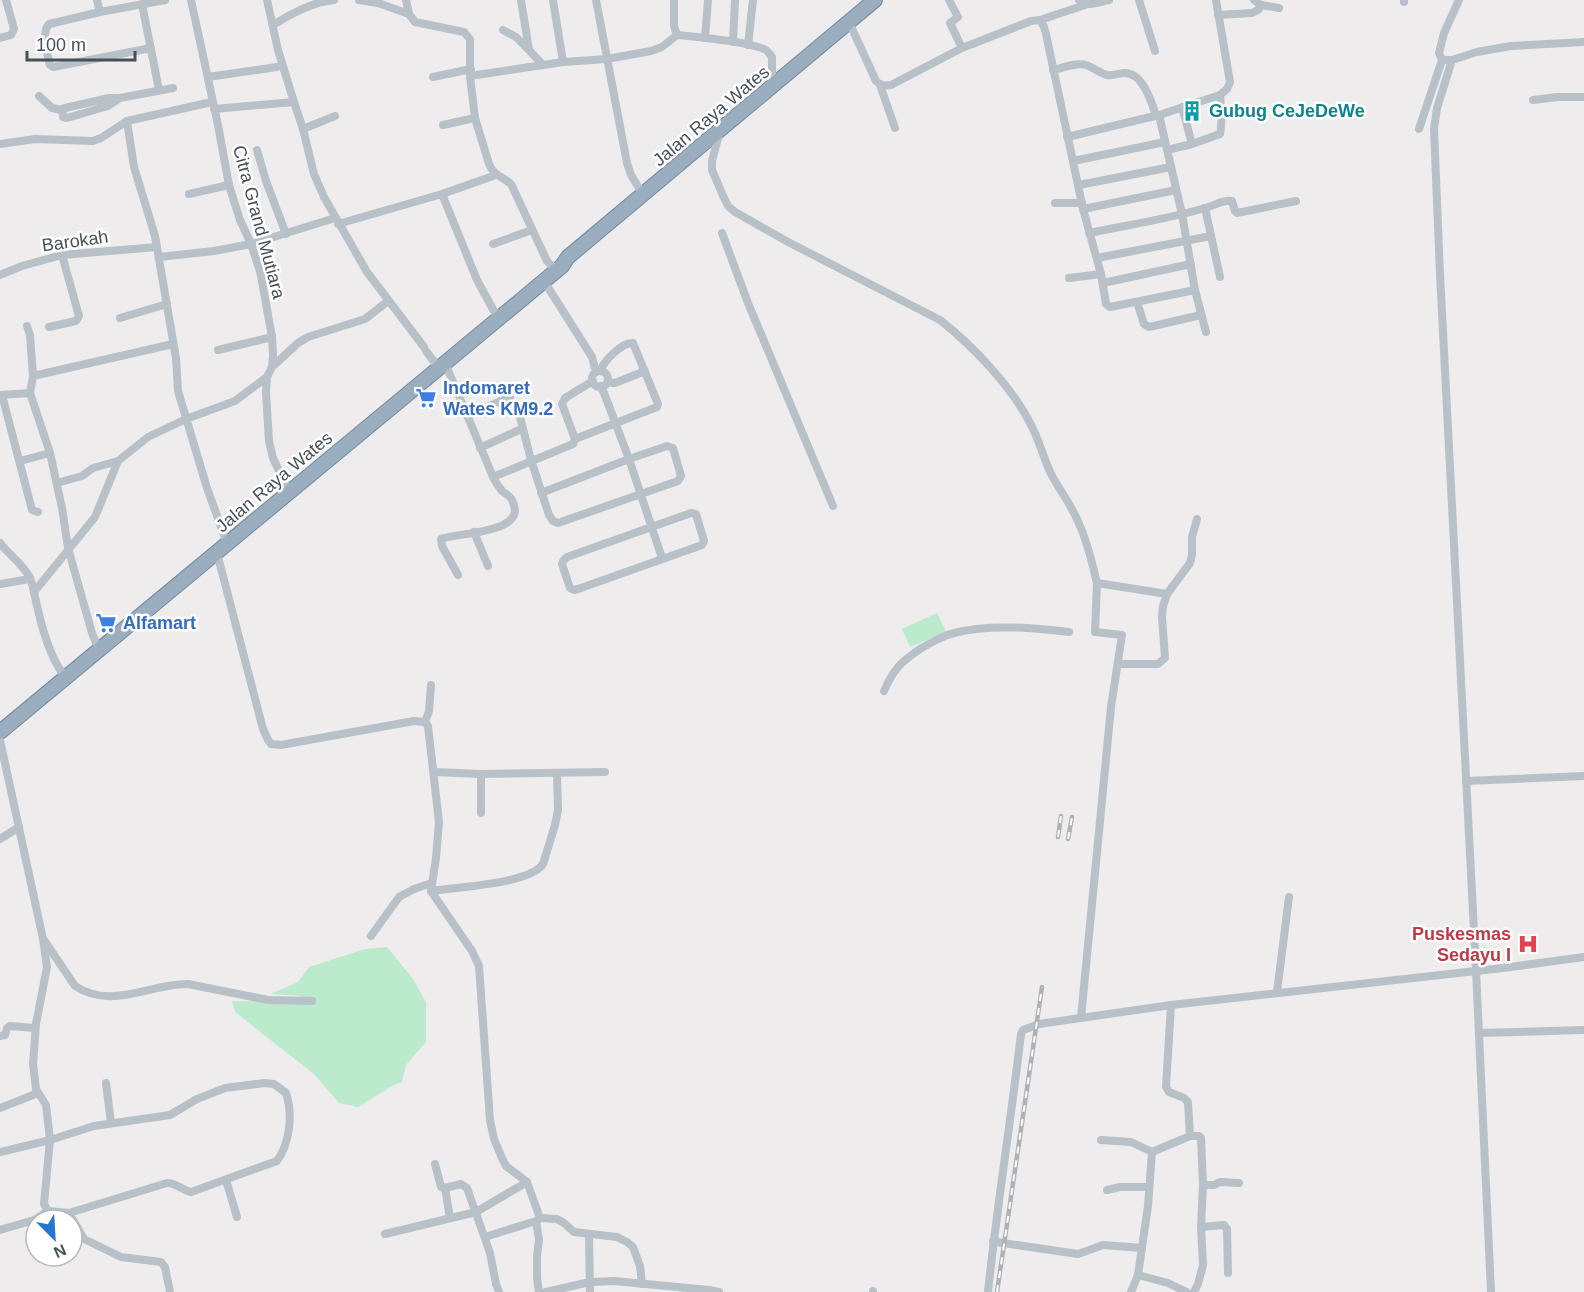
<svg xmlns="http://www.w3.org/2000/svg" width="1584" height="1292" viewBox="0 0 1584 1292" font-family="Arial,sans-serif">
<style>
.green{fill:#bceacc}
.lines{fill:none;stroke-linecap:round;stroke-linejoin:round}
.trunk-casing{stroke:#728ba3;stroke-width:16}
.minor{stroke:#b8c1c8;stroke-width:8}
.trunk{stroke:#9aaec0;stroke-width:14}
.rail-casing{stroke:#aeb1b6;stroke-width:4.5}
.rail{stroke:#fff;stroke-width:2;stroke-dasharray:7;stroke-linecap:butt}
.labels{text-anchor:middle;stroke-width:5;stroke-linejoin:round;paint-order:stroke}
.culture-label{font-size:18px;font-weight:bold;fill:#0d838f;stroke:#fff;text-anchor:start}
.street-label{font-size:18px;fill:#465058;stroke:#fff}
.shop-label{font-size:18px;font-weight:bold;fill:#366cbe;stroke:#fff;text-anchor:start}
.health-label{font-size:18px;font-weight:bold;fill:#be3a42;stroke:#fff;text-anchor:end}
</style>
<rect width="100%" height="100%" fill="#eeecec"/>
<g class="green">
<path d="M937 613 946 632 910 647 902 629Z"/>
<path d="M387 947 413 979 426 1002V1042L406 1065 402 1082 394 1085 358 1107 339 1103 314 1074 235 1012 232 1001 303 1002V999L300 996 271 994 298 982 309 967 365 949Z"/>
</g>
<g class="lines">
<g class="trunk-casing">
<path id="trunk" d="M0 732 562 266 568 257 875 0"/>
</g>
<g class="minor">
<path d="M97 0 100 12 165 0"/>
<path d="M191 0 218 125 229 185 240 220 251 244 260 271 265 298 272 337 273 355 272 367 267 377 266 392 269 441 273 458 286 486"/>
<path d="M359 0 378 3 409 14"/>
<path d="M406 0 409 14 415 22 464 32 470 39V76L475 118 489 164C494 176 502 176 511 184L547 261 551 265"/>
<path d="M521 0 529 50 543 65"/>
<path d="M553 0 563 62"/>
<path d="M596 0 627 163 631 175 643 195"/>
<path d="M674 0V26L677 35"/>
<path d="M949 0 958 17 950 23 962 48"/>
<path d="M1079 0C1087 8 1099 2 1109 0"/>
<path d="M1139 0 1155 51"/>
<path d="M1254 0 1261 5 1279 8"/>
<path d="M1404 2V0"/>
<path d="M142 4 159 90"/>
<path d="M100 12 49 24C41 33 47 50 49 62L50 65 53 67 151 48"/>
<path d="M1218 15 1252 13 1258 10 1261 5"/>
<path d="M1040 20 1085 5"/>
<path d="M849 22 876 81C881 86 884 86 891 85L962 48 1031 21 1040 20 1044 27 1046 34 1083 209 1101 274 1106 304 1110 307 1195 290"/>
<path d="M273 25C291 14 312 2 334 0"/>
<path d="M503 30 516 37 528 49"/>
<path d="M0 38 11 35 14 29 6 0"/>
<path d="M705 38 708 0"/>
<path d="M733 42 735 0"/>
<path d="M748 45 753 0"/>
<path d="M1452 60H1442L1439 53 1444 33 1459 0"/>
<path d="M1053 70C1062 68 1077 62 1086 65 1093 67 1099 73 1107 75 1113 76 1119 73 1125 73 1143 73 1152 103 1156 116"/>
<path d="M470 76 563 62 607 59 651 51 662 47 677 35C697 37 749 41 766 50 769 52 769 54 772 57V85"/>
<path d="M208 77 277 67"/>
<path d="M433 77 471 69"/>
<path d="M880 85 895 128"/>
<path d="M39 96 52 108 61 110"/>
<path d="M120 98 108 106 67 118 63 117 62 109 65 108 109 98H120L173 88"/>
<path d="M1533 100 1558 97H1584"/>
<path d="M294 102 303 129 314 174 324 197 367 272 424 347"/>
<path d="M1182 107 1192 144 1220 134C1223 121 1221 108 1220 95L1227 89 1230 82 1216 0"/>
<path d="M214 109 294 102 278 50 267 0"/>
<path d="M1159 115 1182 214 1195 290 1206 332"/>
<path d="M127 121 134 167 155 236 176 358 178 391 207 488 225 538"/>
<path d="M443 125 475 118"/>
<path d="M303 129 335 116"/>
<path d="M1419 129 1442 60"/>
<path d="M720 130 712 161V170L724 198 728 206 735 212 790 243 940 320C973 346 1011 386 1030 423 1039 439 1043 457 1051 474 1060 491 1073 507 1080 526 1088 544 1092 563 1097 583L1167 594"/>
<path d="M1067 137 1159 115 1220 95"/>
<path d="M0 144 35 139 93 141 101 138 127 121 212 102"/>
<path d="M257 150 266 181 286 234"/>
<path d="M1167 150 1192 144"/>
<path d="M1073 161 1165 142"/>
<path d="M1079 185 1171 167"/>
<path d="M189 194 229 185"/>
<path d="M442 194 477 280 495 313"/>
<path d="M1055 203H1082"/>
<path d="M1205 208 1220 277"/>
<path d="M1083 209 1176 190"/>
<path d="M338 224 442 194 496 175"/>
<path d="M722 233 748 303 833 506"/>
<path d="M1089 233C1128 225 1168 219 1205 208 1214 206 1223 199 1232 201L1235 211 1237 213 1296 201"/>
<path d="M493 244 532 230"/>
<path d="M159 257 214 251 251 244 335 218"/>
<path d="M1097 258 1211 236"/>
<path d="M0 275 22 266 62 255 157 247"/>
<path d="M1069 278 1101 274"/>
<path d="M544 281 592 357 596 372"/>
<path d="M1103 283 1191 264"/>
<path d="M1137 302 1144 324 1149 327 1201 315"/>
<path d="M120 318 167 304"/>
<path d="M27 326 30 335 33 376"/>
<path d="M49 327 76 321 79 316 62 255"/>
<path d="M218 350 272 337"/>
<path d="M426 351 435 363"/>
<path d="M445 363 494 479C496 483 499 487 502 491 505 494 510 495 512 500 530 534 458 532 441 539L442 546 458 575"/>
<path d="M272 367 298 343 308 337 365 319 388 301"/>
<circle cx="600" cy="379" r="8"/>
<path d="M608 381 612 383H615L645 371"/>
<path d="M600 386 604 393 629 459 662 558"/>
<path d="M0 395 30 393"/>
<path d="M2 395 32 510 38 512"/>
<path d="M467 416 510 397"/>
<path d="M520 417 531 460 549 515 553 521 558 523 678 481 681 476 673 448 667 446 629 459 541 493"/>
<path d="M575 439 657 407 658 404 633 343C622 342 604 361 600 371"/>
<path d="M480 448 519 430"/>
<path d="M20 461 50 453"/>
<path d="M493 477 573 444 575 439 562 404 565 398 593 381"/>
<path d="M57 483 82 476 93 468 118 461"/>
<path d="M691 513 696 514 704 541 702 545 578 589 574 590 570 588 562 564 563 561 567 557Z"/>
<path d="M474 532 488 566"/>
<path d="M0 543C9 555 23 564 30 578 34 588 35 599 38 610 43 632 51 660 66 678"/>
<path d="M217 553 263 729 268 740 271 744 281 745 414 721 425 722 428 726 439 822 436 858 431 891 472 951 479 966 490 1120 494 1139 502 1158 506 1166 527 1182 540 1218 557 1219 564 1223 574 1232 617 1237 627 1242 633 1247 640 1266 642 1284"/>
<path d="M0 584 30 579"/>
<path d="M34 592 95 517 118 461 148 437 186 419 235 401 267 377"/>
<path d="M96 643 92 633 68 548 62 508 50 453 30 393 33 376 173 344"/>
<path d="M1119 664H1158L1165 658 1162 617 1163 606 1167 594 1190 563 1192 555V537L1197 519"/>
<path d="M884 691C888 682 892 674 898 667 904 660 913 654 920 649 932 642 944 635 958 632 991 624 1035 628 1069 632"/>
<path d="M425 722 429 711 431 685"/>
<path d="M0 740 43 939 47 967 36 1024 33 1064 36 1089 46 1105 50 1140 44 1204 48 1211 69 1213 84 1239 121 1257 161 1262 165 1267 170 1292"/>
<path d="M434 772 481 774 605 772"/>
<path d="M481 774V813"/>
<path d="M1466 781 1584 776"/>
<path d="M0 839 19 827"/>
<path d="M431 891C456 887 530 884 543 864L555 825 558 810 557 773"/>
<path d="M371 936 399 897 414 889 432 883"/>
<path d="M44 940 75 986C112 1010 148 984 188 984L268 1000 312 1001"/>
<path d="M1277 992 1289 897"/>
<path d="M1081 1018 1111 707 1122 635 1095 632 1097 583"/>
<path d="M1480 1033 1584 1030"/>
<path d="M0 1036 5 1035 7 1028 10 1026 35 1028"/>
<path d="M106 1083 111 1123"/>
<path d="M0 1108 38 1093"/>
<path d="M1190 1136H1199L1201 1138 1203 1185 1201 1227 1203 1265 1198 1284 1194 1292"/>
<path d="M1101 1140 1131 1142 1152 1152 1190 1136 1188 1102 1184 1098 1169 1092 1166 1087 1171 1005"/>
<path d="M0 1152 50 1140 94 1126 170 1115 197 1099 225 1088 265 1083 274 1084 286 1093C293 1114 290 1143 277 1161L191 1192C182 1190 176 1183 167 1183L69 1213"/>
<path d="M435 1164 441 1187 445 1188 461 1184 467 1188 490 1253 496 1284 499 1292"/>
<path d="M226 1180 237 1217"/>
<path d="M1203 1185H1214L1220 1182 1239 1183"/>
<path d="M445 1188 450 1218"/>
<path d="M1107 1190 1120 1187H1149"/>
<path d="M536 1221 539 1240 537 1256V1278L539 1292"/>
<path d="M1201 1227 1224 1225 1227 1229 1228 1273"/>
<path d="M0 1230 34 1220 48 1211"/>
<path d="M385 1234 476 1212 527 1182"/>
<path d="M589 1235 590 1292"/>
<path d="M485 1237 536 1221 540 1218"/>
<path d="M993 1241 1003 1243 1078 1254 1103 1245 1142 1248"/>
<path d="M1138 1275 1168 1283 1187 1292"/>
<path d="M546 1292 590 1282 614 1281 709 1290 719 1292"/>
<path d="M873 1292V1291"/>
<path d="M988 1292C997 1206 1011 1120 1021 1034L1023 1030 1039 1024 1171 1005 1503 968 1584 957"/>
<path d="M1131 1292 1138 1275 1148 1206 1152 1152"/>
<path d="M1491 1292 1476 970 1440 274 1434 129 1437 108 1452 60 1477 52 1511 46 1584 42"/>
</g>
<use href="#trunk" class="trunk"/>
<g class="rail-casing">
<g id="rail">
<path d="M1058 837 1061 816"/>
<path d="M1068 839 1072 817"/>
<path d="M997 1292 1042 987"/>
</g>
</g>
<use href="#rail" class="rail"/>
</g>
<defs>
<g id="building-bare" transform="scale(1.62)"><path d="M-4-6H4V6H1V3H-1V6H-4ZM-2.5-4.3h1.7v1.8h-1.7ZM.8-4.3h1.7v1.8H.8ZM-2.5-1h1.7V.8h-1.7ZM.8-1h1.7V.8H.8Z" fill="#0f9aa8" stroke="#fff" stroke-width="2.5" paint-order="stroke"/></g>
<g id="supermarket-bare" transform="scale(1.62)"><path d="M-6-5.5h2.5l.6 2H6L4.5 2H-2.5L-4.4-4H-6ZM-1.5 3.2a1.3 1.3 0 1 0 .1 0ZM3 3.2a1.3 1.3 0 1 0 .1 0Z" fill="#3f7fe0" stroke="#fff" stroke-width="2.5" paint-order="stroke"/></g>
<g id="hospital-bare" transform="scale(1.62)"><path d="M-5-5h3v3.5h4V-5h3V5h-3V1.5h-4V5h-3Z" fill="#e0444e" stroke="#fff" stroke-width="2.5" paint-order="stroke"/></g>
</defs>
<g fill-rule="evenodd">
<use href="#building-bare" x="1192" y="111"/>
<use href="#supermarket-bare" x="426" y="398"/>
<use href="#supermarket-bare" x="106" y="623"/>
<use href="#hospital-bare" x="1528" y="944"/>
</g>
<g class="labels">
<g class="culture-label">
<text x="1209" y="117">Gubug CeJeDeWe</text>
</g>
<g class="street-label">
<text transform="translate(711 116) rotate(-40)" y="6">Jalan Raya Wates</text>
<text transform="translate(259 222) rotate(75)" y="6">Citra Grand Mutiara</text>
<text transform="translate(75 241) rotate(-8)" y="6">Barokah</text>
<text transform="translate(274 482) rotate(-40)" y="6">Jalan Raya Wates</text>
</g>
<g class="shop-label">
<text x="443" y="394">Indomaret<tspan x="443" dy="21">Wates KM9.2</tspan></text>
<text x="123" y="629">Alfamart</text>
</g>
<g class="health-label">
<text x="1511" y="940">Puskesmas<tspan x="1511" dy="21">Sedayu I</tspan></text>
</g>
</g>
<g transform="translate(54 1238) rotate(156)"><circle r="28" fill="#ffffff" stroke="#b5b9bc" stroke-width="1.5"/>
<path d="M0-4.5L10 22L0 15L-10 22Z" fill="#2576cf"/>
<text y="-9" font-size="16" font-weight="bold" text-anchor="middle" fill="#465058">N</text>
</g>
<path d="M27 51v9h108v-9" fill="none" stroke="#465058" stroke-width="3"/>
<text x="36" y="51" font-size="18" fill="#465058" stroke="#ffffff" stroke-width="4.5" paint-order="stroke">100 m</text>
</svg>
